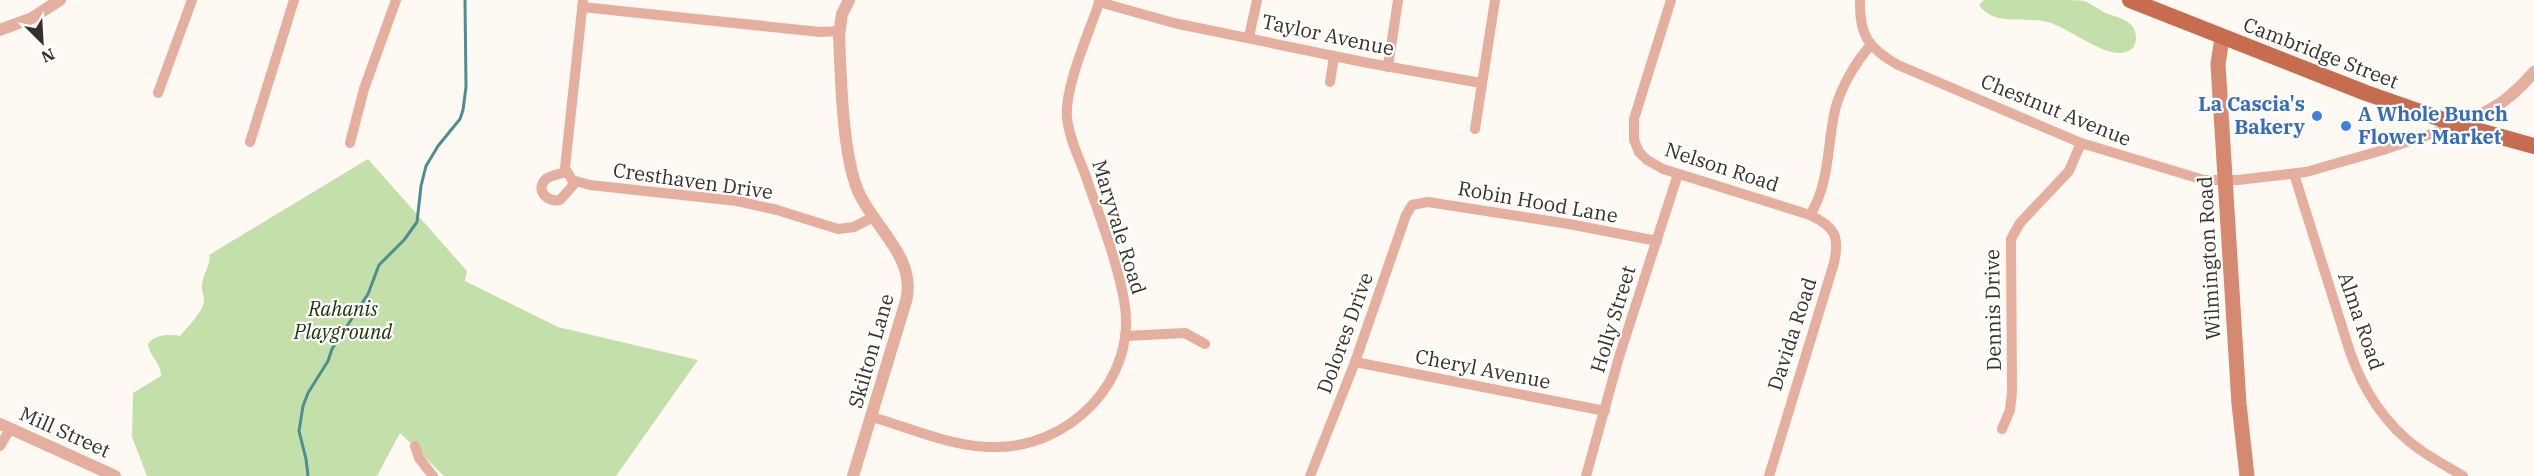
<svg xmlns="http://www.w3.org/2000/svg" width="2534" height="476" viewBox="0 0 2534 476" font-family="'IBM Plex Serif',serif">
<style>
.green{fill:#c3e0ab}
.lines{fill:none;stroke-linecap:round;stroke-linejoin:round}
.stream{stroke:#4f8d8f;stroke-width:3}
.minor{stroke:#e4af9e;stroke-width:10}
.tertiary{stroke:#e4af9e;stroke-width:12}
.secondary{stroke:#d58971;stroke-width:15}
.primary{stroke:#c86c4f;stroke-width:16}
.shop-dot{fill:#3f7fe0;stroke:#fff;stroke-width:2}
.labels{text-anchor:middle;stroke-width:4.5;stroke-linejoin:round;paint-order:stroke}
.street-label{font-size:20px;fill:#35302a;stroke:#fff}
.shop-label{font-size:20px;font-weight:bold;fill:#366cbe;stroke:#fff;text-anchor:end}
.park-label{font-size:20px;font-style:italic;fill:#203309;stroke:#fff}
</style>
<rect width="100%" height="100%" fill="#fef9f3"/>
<g class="green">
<path d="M1984 0C2008 0 2033 0 2057 0 2065 0 2077 0 2084 1 2093 4 2100 11 2108 14 2121 18 2137 22 2136 39 2135 46 2133 50 2126 52 2105 59 2069 27 2047 22 2024 16 1994 27 1979 5Z"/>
<path d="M368 159 467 271 465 281 558 327 698 360 616 476H444L400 433 377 476H147L132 437 133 393 161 376C161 362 149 356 148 344 154 334 170 334 180 336 186 329 201 313 203 305 206 298 201 292 202 286 202 275 212 263 209 255Z"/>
</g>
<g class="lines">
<path class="stream" d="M308 476 306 459 299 431 303 406 308 393 328 361 332 349 368 294 379 265 404 240 417 222 421 186 426 166 438 146 460 119 463 110 466 87 465 0"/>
<g class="minor">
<path d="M583 0 565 168 572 180 590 185 737 201 777 210 838 229 854 227 873 217"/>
<path d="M1671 0 1634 119V140L1639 152 1647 160 1663 169 1810 215C1835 227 1840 236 1834 263L1769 476"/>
<path d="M1860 0C1859 35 1868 48 1898 65L2081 143 2204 180H2238L2306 172 2383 150 2458 125"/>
<path d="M1099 2 1174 23 1368 63 1481 83"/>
<path d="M582 7 820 32 839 31"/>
<path d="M1249 37 1257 0"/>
<path d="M1388 67 1398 0"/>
<path d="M1330 82 1334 57"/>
<path d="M158 93 192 0"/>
<path d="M1475 129 1495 0"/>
<path d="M250 142 294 0"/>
<path d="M350 143 364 89 396 0"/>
<path d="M566 172C560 174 551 175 546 179 534 190 548 203 560 200L576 182"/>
<path d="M2294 174 2350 352C2363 390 2386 426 2419 449 2433 459 2448 467 2463 476"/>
<path d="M1810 215C1830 183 1827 145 1835 110 1840 89 1856 61 1871 45"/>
<path d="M1125 336 1185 333 1205 344"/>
<path d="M1355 362 1605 411"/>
<path d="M872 417C910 428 950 446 990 447 1069 450 1139 380 1124 300 1116 257 1099 215 1085 174 1078 156 1069 137 1067 118 1064 87 1090 31 1100 0"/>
<path d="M2002 429 2010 410 2012 392 2011 239 2020 223 2069 171 2081 143"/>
<path d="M0 446 10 429"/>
<path d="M415 446 419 458 433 476"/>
<path d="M1310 476 1355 362 1406 215 1412 205 1428 202 1569 224 1657 241"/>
<path d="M1586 476 1619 357 1678 174"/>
</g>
<g class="tertiary">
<path d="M849 0 842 14 839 35C841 78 842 152 858 191 874 228 917 257 906 301L853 476"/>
<path d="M0 30 32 18 60 0"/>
<path d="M2458 125C2492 111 2510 100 2534 72"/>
<path d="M0 424 115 476"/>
</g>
<path class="secondary" d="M2222 38 2218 64 2239 404 2247 476"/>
<path class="primary" d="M2130 0 2366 93 2458 125 2534 146"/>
</g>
<g class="shop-dot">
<circle cx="2317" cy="116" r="6"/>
<circle cx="2346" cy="126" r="6"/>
</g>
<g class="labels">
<g class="street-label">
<text transform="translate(1328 35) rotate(12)" y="7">Taylor Avenue</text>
<text transform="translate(2321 53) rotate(21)" y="7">Cambridge Street</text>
<text transform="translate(2056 110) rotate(22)" y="7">Chestnut Avenue</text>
<text transform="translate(1722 167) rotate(18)" y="7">Nelson Road</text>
<text transform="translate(693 181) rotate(8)" y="7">Cresthaven Drive</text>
<text transform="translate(1538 202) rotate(10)" y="7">Robin Hood Lane</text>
<text transform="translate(1119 227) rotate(73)" y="7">Maryvale Road</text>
<text transform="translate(2209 258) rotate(-93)" y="7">Wilmington Road</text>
<text transform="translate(1993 310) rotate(-91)" y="7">Dennis Drive</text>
<text transform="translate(1613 319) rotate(-73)" y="7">Holly Street</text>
<text transform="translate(2361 321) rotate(71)" y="7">Alma Road</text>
<text transform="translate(1345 333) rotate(-70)" y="7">Dolores Drive</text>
<text transform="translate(1792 334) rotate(-72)" y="7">Davida Road</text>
<text transform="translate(871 351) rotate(-74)" y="7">Skilton Lane</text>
<text transform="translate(1483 369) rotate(11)" y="7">Cheryl Avenue</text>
<text transform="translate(65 432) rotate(24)" y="7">Mill Street</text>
</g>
<g class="shop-label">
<text x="2305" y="111">La Cascia's<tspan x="2305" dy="23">Bakery</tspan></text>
<text x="2358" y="121" text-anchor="start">A Whole Bunch<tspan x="2358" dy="23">Flower Market</tspan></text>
</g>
<g class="park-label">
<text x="343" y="316">Rahanis<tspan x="343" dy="23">Playground</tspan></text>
</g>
</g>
<g transform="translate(42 42) rotate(156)" stroke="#ffffff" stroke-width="4.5" paint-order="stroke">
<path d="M0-4.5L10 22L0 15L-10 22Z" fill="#35302a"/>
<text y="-9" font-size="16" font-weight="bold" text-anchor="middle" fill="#35302a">N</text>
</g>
</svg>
